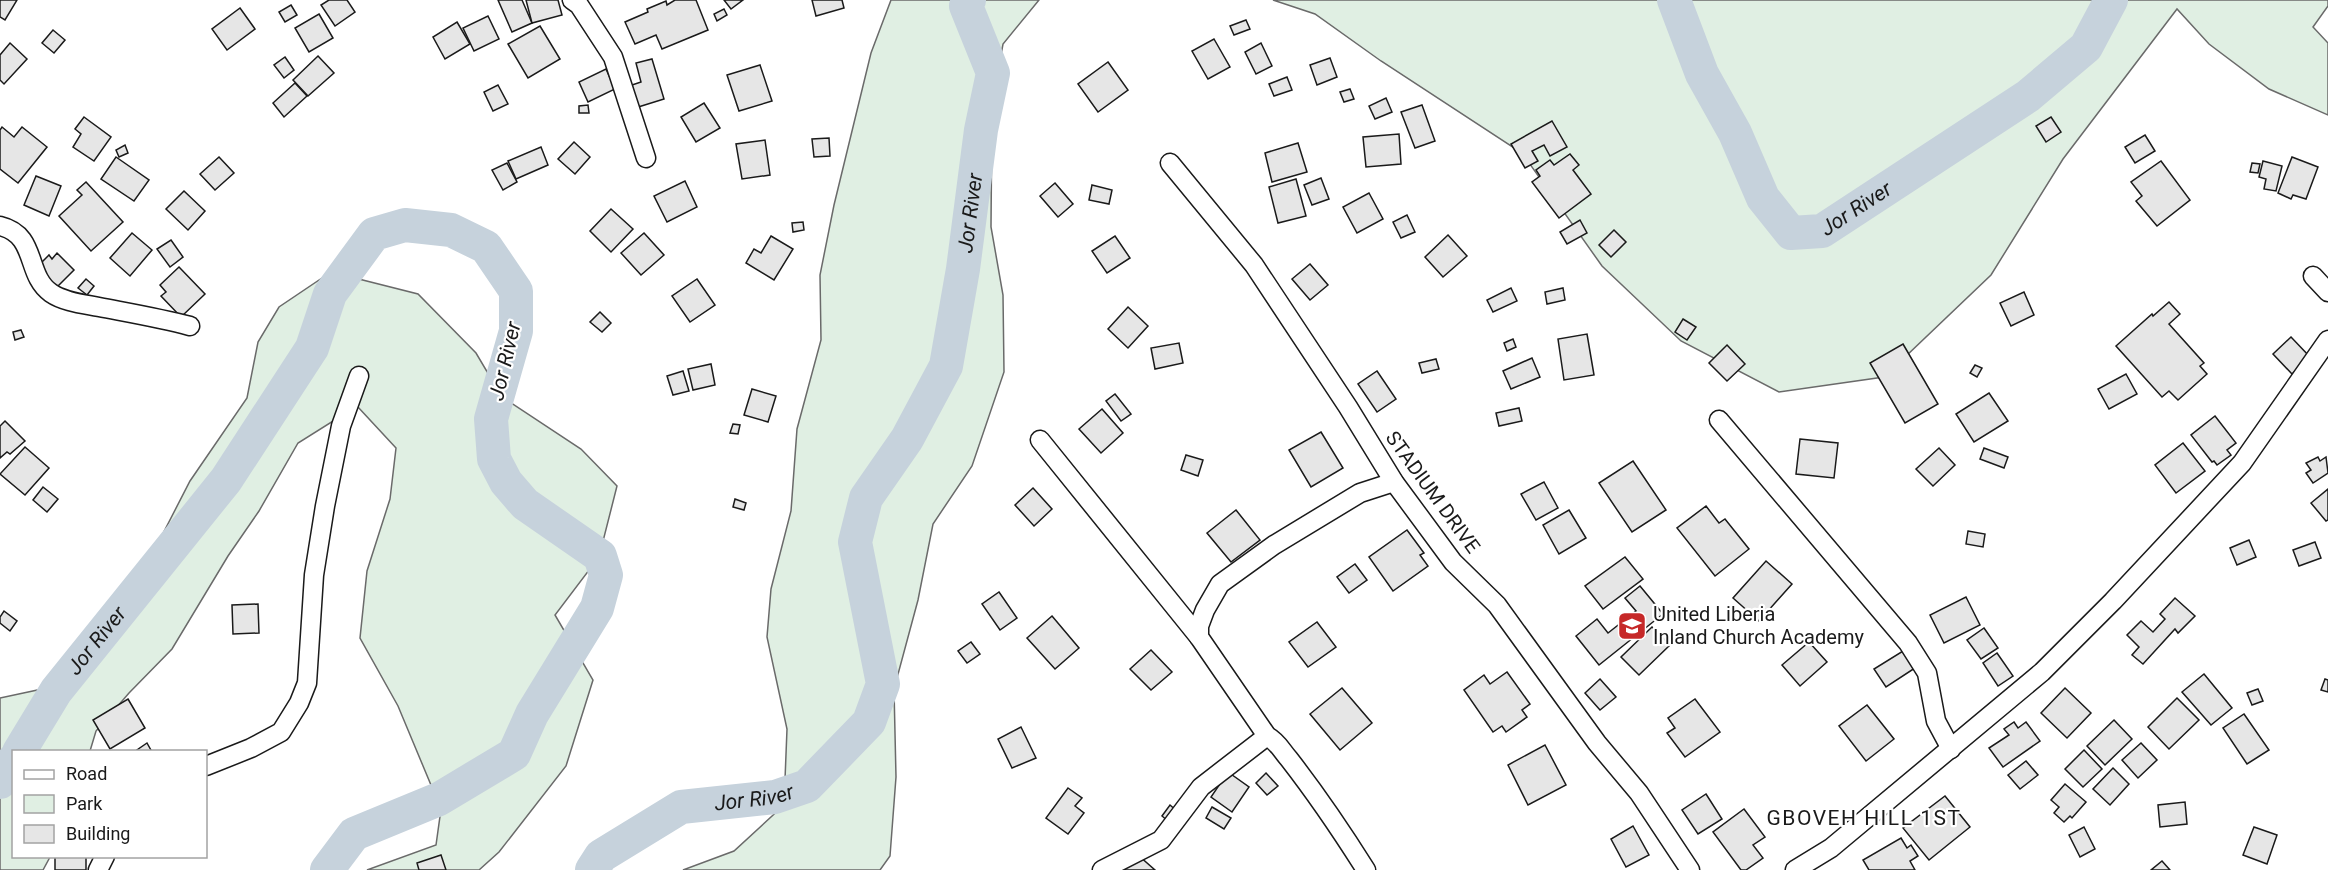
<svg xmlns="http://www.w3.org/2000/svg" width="2328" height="870" viewBox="0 0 2328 870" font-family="Roboto,sans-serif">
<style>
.green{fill:#e0efe3;stroke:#6a6a6a;stroke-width:1.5}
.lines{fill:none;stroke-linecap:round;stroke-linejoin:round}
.river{stroke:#c6d2dc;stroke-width:34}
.building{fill:#e6e6e6;stroke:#1a1a1a;stroke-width:1.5}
.minor-casing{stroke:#1a1a1a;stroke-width:21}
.minor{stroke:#fff;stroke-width:18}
.labels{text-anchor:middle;stroke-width:4.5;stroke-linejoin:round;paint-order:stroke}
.street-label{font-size:20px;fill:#1a1a1a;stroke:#fff}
.poi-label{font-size:20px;fill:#1a1a1a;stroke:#fff;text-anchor:start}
.water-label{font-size:21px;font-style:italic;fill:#1a1a1a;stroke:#fff}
.neighbourhood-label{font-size:21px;letter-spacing:1.5px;fill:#1a1a1a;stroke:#fff}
</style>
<rect width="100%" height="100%" fill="#fff"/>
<g class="green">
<path d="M891 0H1039L1003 44 992 104 991 227 1003 295 1004 372 972 466 933 524 918 600 894 689 896 777 890 856 880 870H683L734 851 784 805 787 729 767 637 771 589 791 511 797 429 821 340 820 275 834 205 871 53Z"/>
<path d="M1273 0H2328V6L2313 27 2328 43V115L2269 89 2209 44 2177 9 2063 159 1991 275 1884 377 1779 392 1681 341 1602 266 1522 153 1381 61 1315 14Z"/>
<path d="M331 272 418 294 476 353 502 397 581 449 617 486 599 557 555 615 593 680 566 766 499 852 479 870H367L436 845 441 809 398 706 360 638 367 571 390 499 396 448 357 406 298 443 259 511 228 556 172 649 129 693 96 731 90 751 14 752V856L50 857 43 870H0V698L56 686 102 636 138 582 190 481 247 398 258 342 279 307Z"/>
</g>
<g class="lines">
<g class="river">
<path id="s1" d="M1674 0 1702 74 1735 133 1763 198 1791 233 1822 231 2028 96 2086 47 2111 0"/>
<path id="s2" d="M19 752 56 691 226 480 312 348 330 294 374 234 405 225 451 230 486 247 516 291V331L491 419 494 459 506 482 525 504 600 556 606 575 597 608 532 714 514 754 439 799 354 834 327 870"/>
<path d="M0 782 14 760"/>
<path id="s3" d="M592 870 601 856 681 807 775 797 807 786 869 722 883 684 855 542 866 498 907 439 946 366 963 269 981 130 993 73 966 6 969 0"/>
</g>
</g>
<g class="building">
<path d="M0 0H17L5 20 0 17Z"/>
<path d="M329 0H347L355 12 335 26 321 5Z"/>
<path d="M498 0H522L532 23 512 32Z"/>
<path d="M526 0H558L562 15 532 23Z"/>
<path d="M675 0H696L708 30 662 49 656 35 635 44 625 22 648 12 647 9 666 1 667 5Z"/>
<path d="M724 0H743L731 9Z"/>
<path d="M812 0H842L844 8 816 16Z"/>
<path d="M291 5 297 15 285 22 279 12Z"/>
<path d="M240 8 255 29 227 50 212 29Z"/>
<path d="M724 9 727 15 717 21 714 14Z"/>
<path d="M319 14 333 38 309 52 295 28Z"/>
<path d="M488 16 499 39 474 51 463 28Z"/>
<path d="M1246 20 1250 29 1234 35 1230 26Z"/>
<path d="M457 22 470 44 445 59 433 37Z"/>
<path d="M540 26 560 59 528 78 508 44Z"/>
<path d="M53 30 65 40 54 53 42 43Z"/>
<path d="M1214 39 1230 67 1208 79 1192 51Z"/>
<path d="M10 43 27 59 4 84 0 80V55Z"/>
<path d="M1261 43 1272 66 1256 74 1245 52Z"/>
<path d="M318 56 334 73 308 96 293 80Z"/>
<path d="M285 57 294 70 284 78 274 65Z"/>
<path d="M1330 58 1337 77 1317 85 1310 65Z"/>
<path d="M652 59 664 99 635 108 629 86 641 82 636 63Z"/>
<path d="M1108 62 1128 90 1098 112 1078 84Z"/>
<path d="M760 65 772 101 739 111 727 75Z"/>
<path d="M606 69 615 89 588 102 579 82Z"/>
<path d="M1287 77 1292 90 1274 96 1269 84Z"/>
<path d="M295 83 307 96 284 117 273 103Z"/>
<path d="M498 85 508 104 493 111 484 92Z"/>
<path d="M1350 89 1354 99 1344 102 1340 92Z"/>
<path d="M1386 98 1392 112 1375 119 1369 106Z"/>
<path d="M704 103 720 128 696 142 681 117Z"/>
<path d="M588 105 589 113H579V106Z"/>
<path d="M1422 105 1435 141 1415 148 1401 112Z"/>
<path d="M84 117 111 137 94 161 73 147 81 134 75 129Z"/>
<path d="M2051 117 2061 132 2046 142 2036 126Z"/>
<path d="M1552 121 1567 147 1550 156 1544 145 1532 151 1538 161 1525 168 1511 144Z"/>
<path d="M2 127 14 137 22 127 47 147 18 183 0 169V130Z"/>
<path d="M1399 134 1401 164 1366 167 1363 137Z"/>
<path d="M2145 135 2155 151 2135 163 2125 147Z"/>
<path d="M829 138 830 156 814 157 812 139Z"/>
<path d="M765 140 770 175 742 179 736 144Z"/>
<path d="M574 142 590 157 575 174 558 159Z"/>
<path d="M1298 143 1307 172 1272 182 1265 153Z"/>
<path d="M125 145 128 153 119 157 116 150Z"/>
<path d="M541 147 548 165 516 179 508 161Z"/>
<path d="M1570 154 1579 165 1573 170 1591 194 1559 218 1532 182 1540 176 1536 170 1550 160 1554 165Z"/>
<path d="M116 157 149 180 134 201 101 179Z"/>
<path d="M219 157 234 173 215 190 200 174Z"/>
<path d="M2292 157 2318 167 2306 199 2293 195 2291 199 2278 193Z"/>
<path d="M2161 161 2190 200 2157 226 2136 201 2142 196 2131 182Z"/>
<path d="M2263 161 2282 166 2276 191 2264 189 2266 179 2259 177Z"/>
<path d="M507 163 517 182 503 190 492 170Z"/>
<path d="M2252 163 2260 164 2258 173 2250 172Z"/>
<path d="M36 176 61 186 49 216 24 205Z"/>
<path d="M1321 178 1329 199 1312 205 1304 185Z"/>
<path d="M1296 179 1306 216 1278 223 1269 187Z"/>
<path d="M685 181 697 207 667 222 654 196Z"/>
<path d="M86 182 123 222 91 251 59 216 82 195 77 190Z"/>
<path d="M1055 183 1073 204 1058 217 1040 196Z"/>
<path d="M1092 185 1112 190 1109 204 1089 200Z"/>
<path d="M184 191 205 211 188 230 166 209Z"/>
<path d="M1369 193 1383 219 1357 233 1343 207Z"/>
<path d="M611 209 633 229 611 252 590 231Z"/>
<path d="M1407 215 1415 232 1401 238 1393 222Z"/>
<path d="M1580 220 1587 233 1567 244 1560 232Z"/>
<path d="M803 222 804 230 793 232 792 223Z"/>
<path d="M1614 230 1626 242 1611 257 1599 245Z"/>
<path d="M132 233 152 250 130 276 110 258Z"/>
<path d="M644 233 664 255 641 275 621 253Z"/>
<path d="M1448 235 1467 256 1443 277 1425 257Z"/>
<path d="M771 236 793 249 774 280 746 263 754 249 761 253Z"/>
<path d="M1115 236 1130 258 1107 273 1092 251Z"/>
<path d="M171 240 183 257 170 267 157 249Z"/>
<path d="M57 253 74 270 57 287 37 267 49 255 52 259Z"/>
<path d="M1310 264 1328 285 1310 300 1292 279Z"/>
<path d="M179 267 205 294 181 317 161 296 166 292 160 285Z"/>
<path d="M86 279 94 286 87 295 78 288Z"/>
<path d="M697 279 715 305 690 322 672 296Z"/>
<path d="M1511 288 1517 301 1493 312 1487 300Z"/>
<path d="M1563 288 1565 300 1547 304 1545 292Z"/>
<path d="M2024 292 2034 315 2011 326 2000 303Z"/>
<path d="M2169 302 2180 314 2169 324 2204 363 2200 366 2207 374 2178 400 2169 391 2162 397 2116 346 2152 314 2153 316Z"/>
<path d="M1128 307 1148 326 1128 348 1108 329Z"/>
<path d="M600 312 611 323 602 332 590 322Z"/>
<path d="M1683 319 1696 327 1687 340 1675 332Z"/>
<path d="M21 330 24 337 15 340 13 332Z"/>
<path d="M1587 334 1594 375 1564 380 1558 339Z"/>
<path d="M2291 337 2310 357 2292 374 2273 354Z"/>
<path d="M1513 339 1516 347 1507 351 1504 343Z"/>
<path d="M1179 343 1183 363 1155 369 1151 348Z"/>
<path d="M1903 344 1938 404 1905 423 1870 363Z"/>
<path d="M1727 345 1745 364 1727 381 1709 363Z"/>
<path d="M1532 358 1540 377 1511 389 1503 371Z"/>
<path d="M1436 359 1439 369 1422 373 1419 363Z"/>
<path d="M711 364 715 385 693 390 688 369Z"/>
<path d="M1975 365 1982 368 1977 377 1970 373Z"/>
<path d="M683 371 689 391 673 395 667 376Z"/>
<path d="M1377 371 1396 399 1377 412 1358 384Z"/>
<path d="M2126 374 2137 394 2109 409 2098 389Z"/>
<path d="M752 389 776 396 768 422 744 415Z"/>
<path d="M1989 393 2008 421 1974 442 1956 414Z"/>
<path d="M1115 394 1131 414 1121 421 1106 401Z"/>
<path d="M1519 408 1522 421 1499 426 1496 413Z"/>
<path d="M1102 409 1123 433 1101 453 1079 429Z"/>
<path d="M2215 416 2236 443 2227 450 2231 455 2217 465 2214 461 2212 462 2191 435Z"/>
<path d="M5 421 25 441 10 454 7 452 0 458V426Z"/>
<path d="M733 424 740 425 738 434 730 433Z"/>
<path d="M1321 432 1343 468 1311 487 1289 450Z"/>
<path d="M1800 439 1838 443 1834 478 1796 474Z"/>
<path d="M2183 443 2205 471 2176 493 2155 465Z"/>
<path d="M25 447 49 468 25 495 0 474Z"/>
<path d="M1939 448 1955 465 1933 486 1916 469Z"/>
<path d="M1984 448 2008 457 2004 468 1980 459Z"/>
<path d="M1186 455 1203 460 1198 476 1181 470Z"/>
<path d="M2318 457 2320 461 2326 457 2328 473 2313 483 2306 473 2311 470 2306 463Z"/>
<path d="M1633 461 1666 510 1632 532 1599 483Z"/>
<path d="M1544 482 1558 508 1536 520 1521 494Z"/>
<path d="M43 487 58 499 47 512 33 500Z"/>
<path d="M1033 488 1052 509 1034 526 1015 505Z"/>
<path d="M2328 489V520L2326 521 2311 503Z"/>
<path d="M735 499 746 503 744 510 733 507Z"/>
<path d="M1706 506 1719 523 1725 519 1749 549 1715 576 1677 528Z"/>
<path d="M1236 510 1260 540 1231 562 1207 533Z"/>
<path d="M1569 510 1586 538 1559 554 1543 525Z"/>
<path d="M1407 530 1424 553 1420 555 1428 566 1393 591 1369 557Z"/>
<path d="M1968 531 1985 534 1983 547 1966 544Z"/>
<path d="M2249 540 2256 557 2237 565 2230 548Z"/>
<path d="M2315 542 2321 558 2299 566 2293 550Z"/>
<path d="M1625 557 1643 579 1603 609 1585 586Z"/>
<path d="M1766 561 1792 584 1759 621 1733 598Z"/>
<path d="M1355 564 1367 580 1349 593 1337 577Z"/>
<path d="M1640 586 1663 614 1599 665 1576 636 1597 619 1608 633 1636 611 1625 598Z"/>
<path d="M999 592 1017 618 1000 630 982 604Z"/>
<path d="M1966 597 1980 625 1944 643 1930 615Z"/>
<path d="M2175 598 2195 616 2178 633 2175 629 2143 664 2132 655 2139 647 2127 635 2141 621 2153 632 2165 619 2160 614Z"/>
<path d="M258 604 259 633 233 634 232 605Z"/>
<path d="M4 611 17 621 10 631 0 623V617Z"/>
<path d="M1052 616 1079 648 1055 669 1027 638Z"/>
<path d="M1317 622 1336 647 1308 667 1289 642Z"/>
<path d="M1652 627 1670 645 1639 675 1621 657Z"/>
<path d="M1984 628 1998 648 1981 659 1967 640Z"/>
<path d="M971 642 980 654 967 663 958 651Z"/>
<path d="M1809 642 1827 662 1800 686 1782 665Z"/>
<path d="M1151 650 1172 672 1151 690 1130 669Z"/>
<path d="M1903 651 1915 668 1886 687 1874 669Z"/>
<path d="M1997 653 2013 676 1998 686 1983 663Z"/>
<path d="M1507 672 1530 704 1522 710 1527 717 1506 732 1502 726 1493 732 1464 690 1484 675 1490 684Z"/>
<path d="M2204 674 2232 708 2211 725 2182 692Z"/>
<path d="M1600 679 1616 697 1600 710 1585 693Z"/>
<path d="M2325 679 2328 680V692L2321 690Z"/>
<path d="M1342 688 1372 723 1340 750 1310 714Z"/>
<path d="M2065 688 2091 713 2067 738 2041 713Z"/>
<path d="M2258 689 2263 701 2252 705 2247 693Z"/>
<path d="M2177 698 2199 720 2169 749 2148 727Z"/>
<path d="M128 699 145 728 110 749 93 720Z"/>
<path d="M1695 699 1720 732 1685 757 1667 733 1675 728 1668 718Z"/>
<path d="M1867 705 1894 739 1866 761 1839 726Z"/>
<path d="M2244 714 2269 750 2247 764 2223 728Z"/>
<path d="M2114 720 2132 739 2105 765 2087 746Z"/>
<path d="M2014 722 2018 728 2026 722 2040 741 2003 767 1989 748 2009 735 2004 729Z"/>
<path d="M1021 727 1036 758 1012 768 998 739Z"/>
<path d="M147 743 152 752H134Z"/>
<path d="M2141 743 2157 760 2138 778 2122 760Z"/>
<path d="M1545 745 1566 785 1528 805 1508 765Z"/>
<path d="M2084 750 2102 769 2083 787 2065 769Z"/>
<path d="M2026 761 2038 775 2020 789 2008 775Z"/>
<path d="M2113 768 2129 784 2110 805 2093 789Z"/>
<path d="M1228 772 1249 787 1232 812 1211 797Z"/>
<path d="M1266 773 1278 786 1267 795 1256 783Z"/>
<path d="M2065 784 2086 802 2072 818 2070 816 2064 822 2054 813 2059 807 2051 800Z"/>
<path d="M1068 788 1082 798 1075 806 1084 813 1068 834 1046 818Z"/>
<path d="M1706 794 1722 819 1698 834 1682 810Z"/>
<path d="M1945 796 1970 827 1929 860 1903 828Z"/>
<path d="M2185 802 2187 824 2160 827 2158 805Z"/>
<path d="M1170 805 1178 812 1169 822 1162 816Z"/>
<path d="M1212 807 1231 818 1224 829 1206 818Z"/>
<path d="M1744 809 1765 837 1753 845 1763 858 1746 870H1741L1713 832Z"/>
<path d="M1633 826 1649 855 1626 867 1611 839Z"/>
<path d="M2084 827 2095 849 2080 857 2069 835Z"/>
<path d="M2254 827 2277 835 2267 864 2243 855Z"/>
<path d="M1901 838 1907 848 1911 845 1918 856 1910 861 1915 870H1869L1863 860Z"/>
<path d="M441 855 446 870H419L417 863Z"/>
<path d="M1138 855 1155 870H1124Z"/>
<rect x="55" y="856" width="31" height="14"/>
<path d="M2162 861 2170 870H2151Z"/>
</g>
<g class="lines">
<g class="minor-casing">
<g id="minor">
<path d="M572 0 579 5 613 57 646 158"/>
<path d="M1170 163 1254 265 1348 407 1394 482 1453 562 1497 605 1597 743 1639 793 1690 870"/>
<path d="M0 226C38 235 25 275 51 293 64 302 84 304 99 307 130 313 160 318 190 326"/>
<path d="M2313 276 2328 292"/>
<path d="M1719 420 1908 643 1927 673 1936 721 1951 749"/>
<path d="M1040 440 1199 637"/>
<path d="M206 766 251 748 281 732 299 703 307 683 314 575 325 506 341 426 359 376"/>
<path d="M98 870 105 856"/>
<path d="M1102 870 1161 840 1201 787 1267 736"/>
<path d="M1366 870C1342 832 1317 795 1289 759 1281 750 1278 742 1267 736L1199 637V626L1205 610 1220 584 1274 545 1360 493 1394 482"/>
<path d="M1795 870 1831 848 2042 672 2113 601 2242 463 2328 340"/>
</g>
</g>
<use href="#minor" class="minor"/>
</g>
<defs>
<g id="school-square" transform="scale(1.5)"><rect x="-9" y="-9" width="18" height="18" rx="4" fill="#c62828" stroke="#fff"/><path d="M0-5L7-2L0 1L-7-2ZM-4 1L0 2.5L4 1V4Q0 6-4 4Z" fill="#fff"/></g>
</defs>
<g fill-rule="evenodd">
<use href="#school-square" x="1632" y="626"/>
</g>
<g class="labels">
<g class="street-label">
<text transform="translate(1433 492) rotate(54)" y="7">STADIUM DRIVE</text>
</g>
<g class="poi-label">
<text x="1653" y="621">United Liberia<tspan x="1653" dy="23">Inland Church Academy</tspan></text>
</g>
<g class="water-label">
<text dy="7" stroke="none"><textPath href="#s1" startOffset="334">Jor River</textPath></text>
<text dy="7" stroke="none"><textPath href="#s3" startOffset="868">Jor River</textPath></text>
<text transform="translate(505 361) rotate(-77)" y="7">Jor River</text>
<text dy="7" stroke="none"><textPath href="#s2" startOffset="136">Jor River</textPath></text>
<text dy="7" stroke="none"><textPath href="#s3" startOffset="184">Jor River</textPath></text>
</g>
<g class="neighbourhood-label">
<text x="1864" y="825">GBOVEH HILL 1ST</text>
</g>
</g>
<rect x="12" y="750" width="195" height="108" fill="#ffffff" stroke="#a3a3a3" stroke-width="1.5"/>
<rect x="24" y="770" width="30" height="9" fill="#ffffff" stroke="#a3a3a3" stroke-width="1.5"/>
<text x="66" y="780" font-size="18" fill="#1a1a1a">Road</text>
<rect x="24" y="795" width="30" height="18" fill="#e0efe3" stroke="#a3a3a3" stroke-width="1.5"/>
<text x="66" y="810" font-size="18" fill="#1a1a1a">Park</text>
<rect x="24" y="825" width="30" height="18" fill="#e6e6e6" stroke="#a3a3a3" stroke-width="1.5"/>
<text x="66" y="840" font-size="18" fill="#1a1a1a">Building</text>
</svg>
